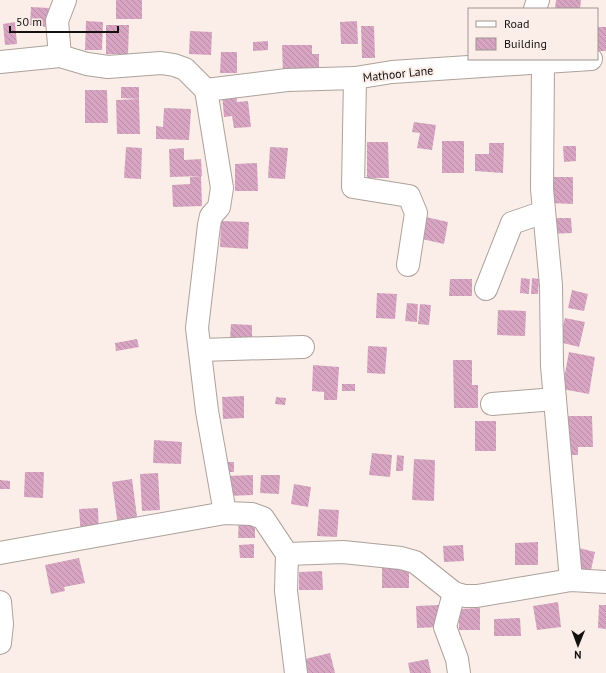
<svg xmlns="http://www.w3.org/2000/svg" width="606" height="673" viewBox="0 0 606 673" font-family="'PT Sans',sans-serif">
<style>
.building{fill:url(#building-back-hatch)}
.lines{fill:none;stroke-linecap:round;stroke-linejoin:round}
.minor-casing{stroke:#ada19c;stroke-width:24}
.minor{stroke:#fff;stroke-width:22}
.labels{text-anchor:middle;stroke-width:4;stroke-linejoin:round;paint-order:stroke}
.street-label{font-size:12px;fill:#15110f;stroke:#fbeee8}
</style>
<defs>
<pattern id="building-back-hatch" width="6" height="6" patternUnits="userSpaceOnUse"><rect width="6" height="6" fill="#d7a5c2"/><path d="M-1 5l2 2M0 0l6 6M5-1l2 2" fill="none" stroke="#b88da6"/></pattern>
</defs>
<rect width="100%" height="100%" fill="#fbeee8"/>
<g class="building">
<rect x="116" y="0" width="26" height="19"/>
<path d="M556 0H581L580 9H555Z"/>
<path d="M31 7 49 8 47 27 30 25Z"/>
<path d="M86 21 103 22 102 50H85Z"/>
<path d="M357 21 358 44H341L340 22Z"/>
<path d="M15 22 17 44 5 45 3 24Z"/>
<path d="M106 25H129L128 54H106Z"/>
<path d="M361 26H374L375 58H362Z"/>
<rect x="597" y="27" width="9" height="24"/>
<path d="M190 31 212 32 211 55 189 54Z"/>
<path d="M268 41V50L253 51V42Z"/>
<path d="M282 45H312V54H319V75H283Z"/>
<path d="M221 52H237V73H220Z"/>
<path d="M121 87H139V99L121 98Z"/>
<path d="M85 90H107L108 123H85Z"/>
<path d="M236 91 237 102 248 101 251 127 234 128 232 116 224 117 222 93Z"/>
<path d="M139 99 140 134H117L116 100Z"/>
<path d="M164 108 191 109 189 140 156 139V126L163 127Z"/>
<path d="M414 122 436 125 432 150 417 148 420 133 412 132Z"/>
<rect x="442" y="141" width="22" height="32"/>
<path d="M367 142H388L389 178H367Z"/>
<path d="M489 143H504L503 173 475 171V154H489Z"/>
<path d="M563 146H576V161L564 162Z"/>
<path d="M126 147 142 148 141 179 124 178Z"/>
<path d="M270 147 288 148 285 179 268 178Z"/>
<path d="M184 148V160L201 159 202 176 170 177 169 149Z"/>
<path d="M257 163 258 191H235V164Z"/>
<path d="M201 176 202 206 173 207 172 185 190 184V177Z"/>
<path d="M548 177H573V204L549 203Z"/>
<path d="M426 217 448 222 444 244 422 239Z"/>
<path d="M548 218H571L572 233 548 234Z"/>
<path d="M221 221 249 222 248 249 220 247Z"/>
<path d="M521 278 530 279 529 294 520 293Z"/>
<path d="M532 278 539 279 538 294H531Z"/>
<path d="M450 279H472V296H449Z"/>
<path d="M572 290 588 294 584 311 568 308Z"/>
<path d="M377 293 397 294 395 319 376 318Z"/>
<path d="M407 303 418 304 417 322 405 321Z"/>
<path d="M420 304 431 305 429 325 418 324Z"/>
<path d="M498 310 526 311 525 336 497 335Z"/>
<path d="M565 318 585 322 579 347 559 342Z"/>
<path d="M231 324 252 325V339L230 338Z"/>
<path d="M137 339 139 347 116 351 115 343Z"/>
<path d="M368 346 387 347 385 374 367 373Z"/>
<path d="M569 352 595 357 589 394 562 389Z"/>
<path d="M453 360H472V385H478V408H454Z"/>
<path d="M313 365 339 367 337 400H324V392L312 391Z"/>
<rect x="342" y="384" width="13" height="7"/>
<path d="M244 396V418L223 419 222 397Z"/>
<path d="M276 397 286 398 285 405 275 404Z"/>
<path d="M563 416H592L593 447H578V455H564Z"/>
<rect x="475" y="421" width="21" height="30"/>
<path d="M154 440 182 442 181 464 153 463Z"/>
<path d="M372 453 392 455 390 477 369 475Z"/>
<path d="M397 455 404 456 403 471H396Z"/>
<path d="M414 459 435 460 434 501 412 500Z"/>
<rect x="225" y="462" width="9" height="10"/>
<path d="M25 472H44L43 498 24 497Z"/>
<path d="M158 473 160 510 142 511 140 474Z"/>
<path d="M253 475V495L228 496 227 476Z"/>
<path d="M261 475H280L279 494 260 493Z"/>
<path d="M132 479 138 524 118 526 112 482Z"/>
<path d="M0 480 10 481V489H0Z"/>
<path d="M294 484 311 487 308 507 291 504Z"/>
<path d="M98 508 99 535 81 536 79 509Z"/>
<path d="M319 509 339 510 337 537 317 536Z"/>
<path d="M239 517H255V538H238Z"/>
<path d="M538 542V565H515V543Z"/>
<path d="M254 544V558H240L239 545Z"/>
<path d="M463 545 464 561 444 562 443 546Z"/>
<path d="M579 548 595 552 590 574 574 570Z"/>
<path d="M79 558 85 583 64 587 65 591 51 594 45 565Z"/>
<rect x="382" y="566" width="27" height="22"/>
<path d="M322 571 323 590H299V572Z"/>
<path d="M558 602 561 627 537 630 533 606Z"/>
<path d="M439 605 440 627 417 628 416 606Z"/>
<path d="M599 605H606V629L598 628Z"/>
<path d="M480 608V630H459V609Z"/>
<path d="M520 618 521 636H494V619Z"/>
<path d="M330 653 335 673H308L305 659Z"/>
<path d="M428 659 431 673H410L408 663Z"/>
</g>
<g class="lines">
<g class="minor-casing">
<g id="minor">
<path d="M65 0 57 21 60 56 87 64 108 67 161 63 174 65 185 69 206 90 222 188 219 207 211 216 209 225 197 328 207 411 225 513"/>
<path d="M535 9 538 0"/>
<path d="M0 62 60 56"/>
<path d="M543 63 542 189 551 285 552 366 571 580"/>
<path d="M355 78 353 187 409 196 416 213 408 265"/>
<path d="M206 90 287 80 355 78 392 72 591 59"/>
<path d="M486 289 512 223 544 212"/>
<path d="M200 350 303 347"/>
<path d="M492 404 555 399"/>
<path d="M0 553 225 513 252 514 263 518 287 554 286 591 296 673"/>
<path d="M287 554 343 552 401 558 415 562 454 593 465 596H477L571 580 606 582"/>
<path d="M454 593 445 627 457 659 459 673"/>
<path d="M0 602 2 624 0 643"/>
</g>
</g>
<use href="#minor" class="minor"/>
</g>
<g class="labels">
<g class="street-label">
<text transform="translate(398 74) rotate(-6)" y="4">Mathoor Lane</text>
</g>
</g>
<rect x="468" y="8" width="130" height="52" fill="#fbeee8" stroke="#9f9691"/>
<rect x="476" y="21" width="20" height="6" fill="#ffffff" stroke="#9f9691"/>
<text x="504" y="28" font-size="12" fill="#15110f">Road</text>
<rect x="476" y="38" width="20" height="12" fill="url(#building-back-hatch)" stroke="#9f9691"/>
<text x="504" y="48" font-size="12" fill="#15110f">Building</text>
<g transform="translate(578 645) rotate(181)" stroke="#fbeee8" stroke-width="3" paint-order="stroke">
<path d="M0-3L7 15L0 10L-7 15Z" fill="#15110f"/>
<text y="-6" font-size="11" font-weight="bold" text-anchor="middle" fill="#15110f">N</text>
</g>
<path d="M10 26v6h108v-6" fill="none" stroke="#15110f" stroke-width="2"/>
<text x="16" y="26" font-size="12" fill="#15110f" stroke="#fbeee8" stroke-width="3" paint-order="stroke">50 m</text>
</svg>
